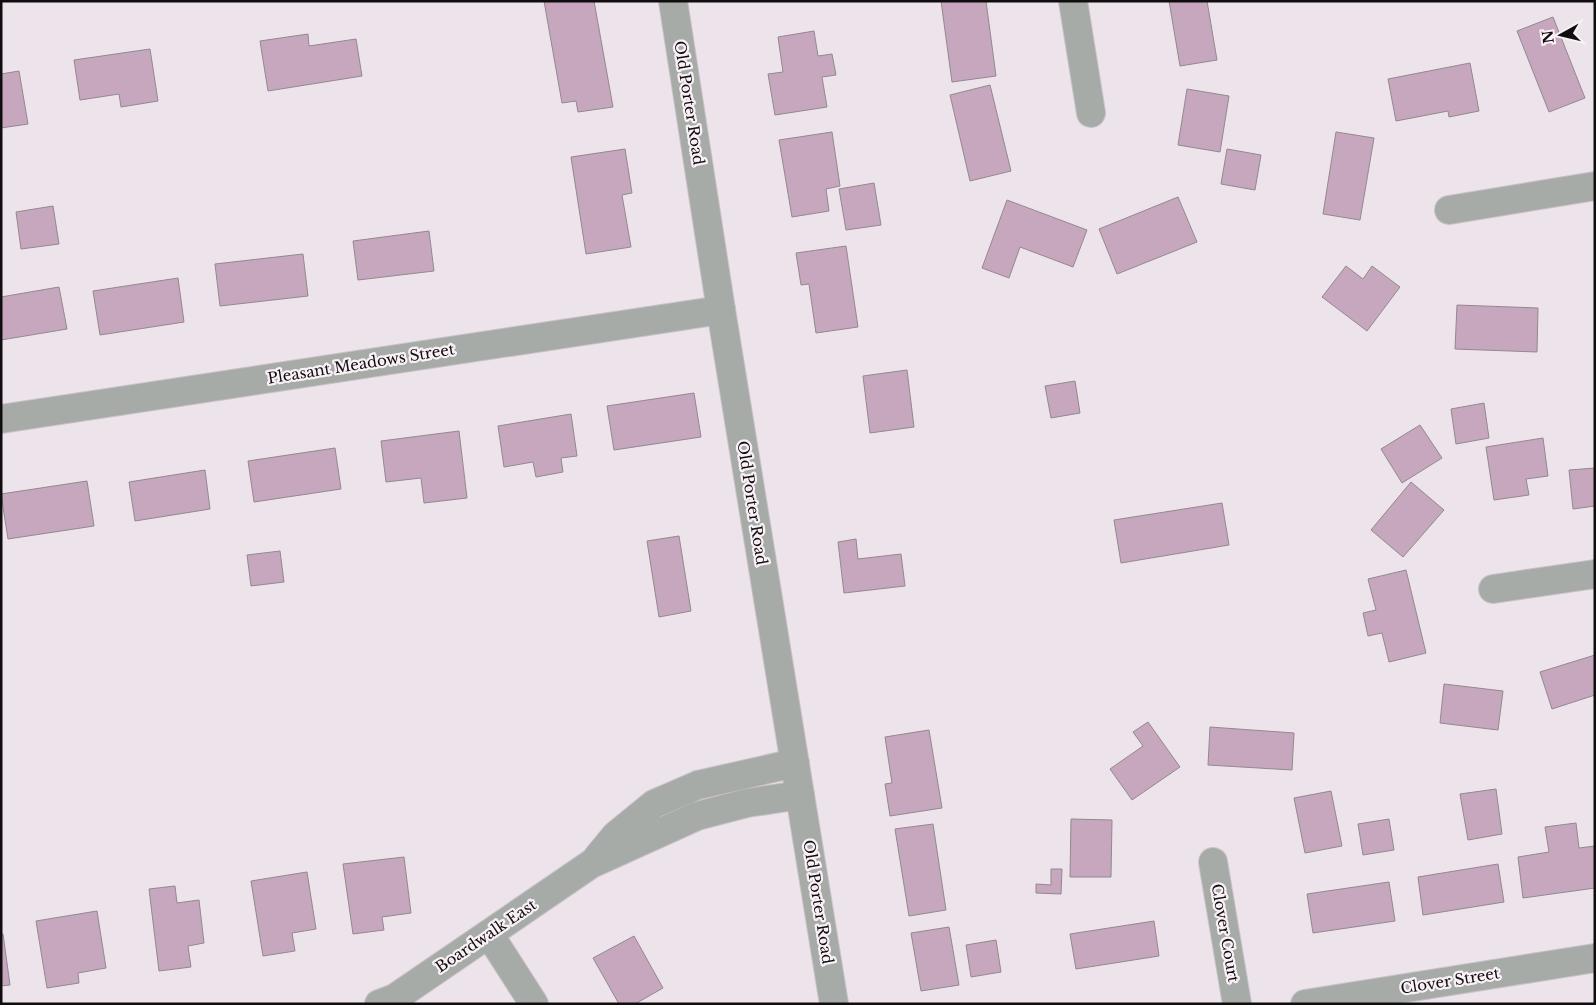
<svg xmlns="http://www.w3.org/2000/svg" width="1596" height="1005" viewBox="0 0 1596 1005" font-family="'Libre Baskerville',serif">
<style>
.building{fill:#c6a7bd;stroke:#92898f}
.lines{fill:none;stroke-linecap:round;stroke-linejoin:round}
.minor-casing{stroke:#cac1c7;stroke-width:30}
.minor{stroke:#a6aba8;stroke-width:28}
.labels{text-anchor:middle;stroke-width:4.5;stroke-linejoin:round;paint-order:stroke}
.street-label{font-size:15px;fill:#100d0f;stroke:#faf1f7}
</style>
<rect width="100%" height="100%" fill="#ede3ea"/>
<g class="building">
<path d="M544 1H594L613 107 578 112 576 101 562 103Z"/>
<path d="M941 1H986L996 76 952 82Z"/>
<path d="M1169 1H1207L1217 60 1180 66Z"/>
<path d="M1553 17 1585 98 1549 112 1517 31Z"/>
<path d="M814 31 818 56 832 54 836 75 822 77 827 107 775 115 768 74 783 72 778 37Z"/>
<path d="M308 34 309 46 356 39 362 76 268 91 260 41Z"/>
<path d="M150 49 158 101 121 107 119 94 80 100 74 60Z"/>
<path d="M1470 63 1479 111 1449 117 1448 111 1396 121 1388 79Z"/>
<path d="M19 71 28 124 1 128V74Z"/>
<path d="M990 85 1011 171 970 181 950 95Z"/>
<path d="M1187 89 1229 96 1220 152 1178 145Z"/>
<path d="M832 132 840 186 826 189 829 211 792 217 779 140Z"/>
<path d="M1336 132 1374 138 1360 220 1323 214Z"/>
<path d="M625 149 632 193 622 195 631 247 586 254 571 157Z"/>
<path d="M1227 149 1261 155 1255 190 1221 184Z"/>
<path d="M874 183 881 225 846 230 839 189Z"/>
<path d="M1178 197 1197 242 1117 274 1099 229Z"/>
<path d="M1007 200 1087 230 1073 267 1020 247 1009 278 982 268Z"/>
<path d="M53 206 59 244 21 249 16 212Z"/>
<path d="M429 231 434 271 358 280 353 241Z"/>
<path d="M846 246 858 327 816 333 809 284 801 285 796 253Z"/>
<path d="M303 254 308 296 220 306 215 264Z"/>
<path d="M1346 266 1363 279 1372 266 1400 287 1367 331 1322 297Z"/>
<path d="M178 278 184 322 100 335 93 291Z"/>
<path d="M59 287 67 329 1 340V297Z"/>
<path d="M1457 305 1538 308 1537 352 1455 349Z"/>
<path d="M907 370 914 427 870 433 863 376Z"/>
<path d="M1075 381 1080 413 1051 418 1045 386Z"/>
<path d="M694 393 701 437 614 450 607 406Z"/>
<path d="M1484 403 1489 438 1456 444 1451 409Z"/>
<path d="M571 414 577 456 561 458 563 472 536 477 533 462 504 467 498 426Z"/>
<path d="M1420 425 1442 458 1402 483 1381 449Z"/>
<path d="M459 431 467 498 424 503 421 478 386 482 381 441Z"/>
<path d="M1543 438 1548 476 1526 479 1529 495 1494 500 1486 447Z"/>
<path d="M335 448 341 489 254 502 248 461Z"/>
<path d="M1595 468V506L1573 509 1569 470Z"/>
<path d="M205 470 210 509 135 521 129 482Z"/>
<path d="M87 481 94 526 8 539 1 494Z"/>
<path d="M1411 482 1444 510 1403 557 1371 530Z"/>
<path d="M1222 503 1229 545 1121 563 1114 520Z"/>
<path d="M679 536 691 611 659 617 647 541Z"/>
<path d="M856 539 858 559 901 554 905 586 844 593 838 542Z"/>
<path d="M280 551 284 582 251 586 247 555Z"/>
<path d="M1406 570 1426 653 1389 662 1382 633 1368 636 1363 613 1376 610 1368 579Z"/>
<path d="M1595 655V695L1552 709 1540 672Z"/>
<path d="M1444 684 1503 691 1498 730 1440 723Z"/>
<path d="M1148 722 1180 767 1132 800 1110 769 1143 746 1133 732Z"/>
<path d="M1210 727 1294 733 1292 770 1208 765Z"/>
<path d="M929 730 942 808 890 816 885 784 892 783 885 737Z"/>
<path d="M1496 789 1502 834 1468 840 1460 794Z"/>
<path d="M1331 791 1342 846 1305 853 1294 798Z"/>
<path d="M1071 819 1112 820 1111 877H1070Z"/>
<path d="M1389 819 1394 850 1363 855 1358 824Z"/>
<path d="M1576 823 1579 848 1595 846V888L1523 898 1518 857 1549 852 1545 827Z"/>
<path d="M933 824 946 910 909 916 895 829Z"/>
<path d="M404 857 411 913 382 917 384 930 353 934 343 864Z"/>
<path d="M1498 864 1504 902 1423 915 1418 877Z"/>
<path d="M1051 869H1062L1061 894 1036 893V884L1051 885Z"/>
<path d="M307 872 316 929 292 933 295 951 263 956 251 881Z"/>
<path d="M1389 882 1395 921 1313 933 1307 894Z"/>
<path d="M175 886 177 903 199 900 204 943 188 946 191 967 159 971 149 889Z"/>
<path d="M97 911 106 968 78 973 79 983 47 988 36 921Z"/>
<path d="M1154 921 1159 956 1076 969 1070 934Z"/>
<path d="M949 927 959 985 921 991 911 933Z"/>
<path d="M1 934H3L10 985 1 986Z"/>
<path d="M634 936 663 988 635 1004H619L593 958Z"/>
<path d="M996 940 1001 972 971 977 966 945Z"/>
</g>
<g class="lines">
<g class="minor-casing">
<g id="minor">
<path d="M673 1 721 310 834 1004"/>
<path d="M1073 1 1091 113"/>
<path d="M1449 210 1595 186"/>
<path d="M1 419 721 310"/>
<path d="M1493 589 1595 574"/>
<path d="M597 858 616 835 654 804 698 785 795 763"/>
<path d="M1213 862 1237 1004"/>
<path d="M489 934 534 1004"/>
<path d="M379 1004 395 998 591 864 697 816 747 803 800 795"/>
<path d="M1305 1004 1595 958"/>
</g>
</g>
<use href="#minor" class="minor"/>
</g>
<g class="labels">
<g class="street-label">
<text transform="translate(689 103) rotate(81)" y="5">Old Porter Road</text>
<text transform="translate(361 364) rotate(-9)" y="5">Pleasant Meadows Street</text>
<text transform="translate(752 503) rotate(81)" y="5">Old Porter Road</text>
<text transform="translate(818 902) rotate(81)" y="5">Old Porter Road</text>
<text transform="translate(1225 933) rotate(80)" y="5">Clover Court</text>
<text transform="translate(486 936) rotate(-34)" y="5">Boardwalk East</text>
<text transform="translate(1450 981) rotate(-9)" y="5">Clover Street</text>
</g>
</g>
<rect width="1596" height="1005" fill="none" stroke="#100d0f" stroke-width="5"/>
<g transform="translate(1561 35) rotate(262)" stroke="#faf1f7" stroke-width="4" paint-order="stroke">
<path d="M0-4L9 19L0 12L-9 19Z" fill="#100d0f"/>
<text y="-8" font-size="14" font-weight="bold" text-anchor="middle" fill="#100d0f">N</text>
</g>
</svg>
